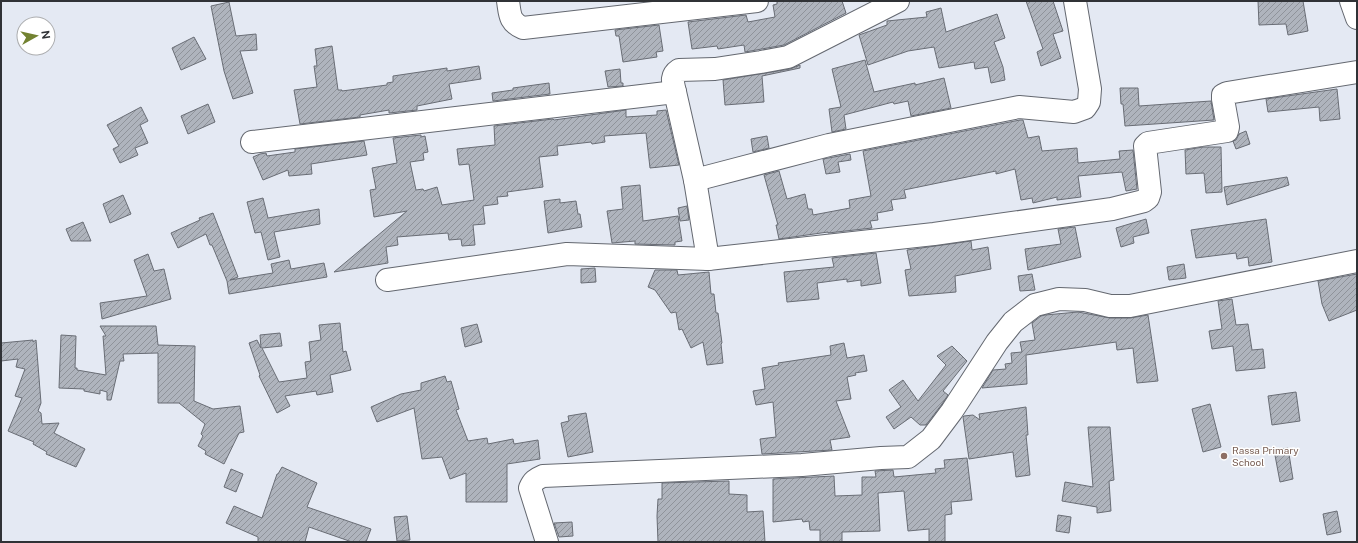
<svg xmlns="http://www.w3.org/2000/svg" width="1358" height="543" viewBox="0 0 1358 543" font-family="'Public Sans',sans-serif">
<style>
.building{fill:url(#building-hatch);stroke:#696d75}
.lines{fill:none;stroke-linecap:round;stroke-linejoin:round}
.minor-casing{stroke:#646870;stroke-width:24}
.highway-casing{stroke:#646870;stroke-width:24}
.minor{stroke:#fff;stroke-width:22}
.highway{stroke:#fff;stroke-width:22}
.education-dot{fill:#8d6e63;stroke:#fff;stroke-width:1.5}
.labels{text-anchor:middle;stroke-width:3;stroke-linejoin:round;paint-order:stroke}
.education-label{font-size:10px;fill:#785e54;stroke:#fff;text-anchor:start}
</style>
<defs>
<pattern id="building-hatch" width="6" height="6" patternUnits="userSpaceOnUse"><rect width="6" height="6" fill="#afb4bd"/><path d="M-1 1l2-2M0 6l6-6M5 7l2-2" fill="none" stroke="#8f939a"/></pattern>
</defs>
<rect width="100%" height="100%" fill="#e4e9f3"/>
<g class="building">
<path d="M777 1H842L846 13 784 45 745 52 744 45 718 49 717 46 692 49 688 22 746 15 748 22 775 17 773 5 777 4Z"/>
<path d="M1026 1H1053L1063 31 1053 34 1061 58 1041 66 1037 52 1043 49Z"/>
<path d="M1258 1H1303L1308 31 1288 35 1286 24 1259 25Z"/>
<path d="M229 2 236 36 256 34 257 50 240 51 253 93 233 99 224 71 211 6Z"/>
<path d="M941 8 946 32 997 14 1005 38 994 42 1003 67 1005 80 991 83 988 67 975 69 974 62 939 68 934 47 908 51 868 65 859 35 887 25V21L927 17 926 12Z"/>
<path d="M659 25 663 51 656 52 657 57 623 62 619 36H616L615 30Z"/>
<path d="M194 37 206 59 181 70 172 48Z"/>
<path d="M332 46 338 90H342V91L387 85V83L393 82V76L447 68V71L479 66 481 79 449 84 452 99 417 106V110L389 113V110L360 115V117L300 124 294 90 317 87 314 66H317L315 49Z"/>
<path d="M865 60 874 92 915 83V85L944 78 951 108 911 116 908 101 894 104 893 102 844 115 846 129 832 132 829 109 841 107 832 69Z"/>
<path d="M800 65V68L762 76 764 102 725 105 723 80 790 69Z"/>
<path d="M620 69 621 83H623V86L608 87 605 71Z"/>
<path d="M549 83 550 94 493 101 492 93 513 90V88Z"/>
<path d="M1120 88H1138L1139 106 1211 101 1214 120 1125 126 1123 104H1121Z"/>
<path d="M1337 89 1340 119 1320 121 1319 107 1268 112 1266 99Z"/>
<path d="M208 104 215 122 188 134 181 116Z"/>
<path d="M141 107 148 121 140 125 148 143 135 148 138 155 120 163 113 149 119 146 107 125Z"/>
<path d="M626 110V117L657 115V111L666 110 679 165 650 168 646 133 604 136 605 142 592 144 591 142 557 146 558 155 539 157 543 187 507 192 508 196 497 197 498 204 483 206 485 224 473 225 475 245 462 246 461 239 449 240 448 233 397 237 398 245 386 247 388 263 334 272 407 211 374 217 370 190 376 189 372 168 397 163 393 138 421 135V137L425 136 428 152 423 153 424 160 410 162 416 190 423 189 424 191 437 187 442 205 474 200 469 164 459 165 457 149 495 145 494 126 553 119 554 120Z"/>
<path d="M1020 120H1023L1028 138 1039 136 1042 151 1077 148 1078 163 1120 159 1119 151 1133 150 1137 189 1126 191 1122 172 1078 176 1081 197 1057 200V197L1033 203 1032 198 1021 200 1015 169 996 174V171L904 190 906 198 891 200 893 210 877 213 878 220 870 221 872 228 828 233V232L779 239 776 225H778L764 175 779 171 787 199 805 194 808 209H812L813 215 850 208 849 200 871 196 863 151Z"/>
<path d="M1246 131 1250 144 1236 149 1233 141 1236 140 1239 134Z"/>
<path d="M767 136 769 148 753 152 751 139Z"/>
<path d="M364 141 367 155 311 164 312 174 289 176 288 170 263 180 253 157 260 154 266 153 267 156 295 152V149Z"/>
<path d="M1203 147H1221L1222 192 1206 193 1204 173 1186 174 1185 150Z"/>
<path d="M850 154 851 160 838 162 840 172 826 174 823 159Z"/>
<path d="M1287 177 1289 185 1227 205 1224 187Z"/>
<path d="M640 185 643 221 678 216 682 241 675 242V245L635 244V241L612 243 607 211 623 209 621 187Z"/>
<path d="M123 195 131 214 110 223 103 204Z"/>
<path d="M263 198 268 218 319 209 320 224 274 232 280 257 268 260 261 232 255 233 247 202Z"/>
<path d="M560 199V203L576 201 578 214H580L582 227 548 233 544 201Z"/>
<path d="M687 206 689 220 680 221 678 208Z"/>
<path d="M213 213 238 277 230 280 273 273 271 264 289 260 291 269 324 263 327 277 229 294 227 281 212 245H210L206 234 178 248 171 233 200 220 199 218Z"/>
<path d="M1146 219 1149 233 1133 237 1134 243 1121 247 1116 228Z"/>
<path d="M1266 219 1272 262 1249 266 1248 257 1237 259 1236 253 1196 258 1191 230Z"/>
<path d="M83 222 91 241H71L66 229Z"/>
<path d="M1075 227 1081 257 1028 270 1025 249 1061 244 1058 229Z"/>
<path d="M971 241 972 250 988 247 991 269 955 276 956 292 909 296 905 270 911 269 907 250Z"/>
<path d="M876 253 881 283 861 286V280L847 282V279L817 283 819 299 787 302 784 272 834 267 832 258Z"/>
<path d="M148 254 154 271 164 269 171 299 102 319 100 303 147 296 134 260Z"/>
<path d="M1184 264 1186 278 1169 280 1167 267Z"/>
<path d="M595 268 596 282 581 283V269Z"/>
<path d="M655 270H677L678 275 709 272 711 294H714L716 313H718L722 343 721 344 723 363 707 365 703 342 691 348 682 329 679 330 676 312 671 313 655 290 648 287Z"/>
<path d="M1032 274 1035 290 1020 291 1018 276Z"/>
<path d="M1357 274V310L1329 321 1322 304 1318 281Z"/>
<path d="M1232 299 1236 325 1248 324 1252 350 1263 349 1265 368 1236 371 1233 346 1212 349 1209 331 1222 329 1218 301Z"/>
<path d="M1078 312 1110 318H1130L1148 315 1158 381 1137 383 1133 348 1117 350 1116 342 1026 355 1027 384 982 388 993 370 1006 369 1005 364 1012 363 1011 353 1022 352 1020 342 1035 340 1032 323 1041 316 1045 315Z"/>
<path d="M340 323 343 352 346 351 351 370 330 375 333 392 317 395 316 391 285 396 290 406 277 413 259 376 260 375 249 343 257 340 261 348 260 335 280 333 282 346 262 348 279 382 307 378 305 362 311 361 309 342 321 340 319 325Z"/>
<path d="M477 324 482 342 465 347 461 328Z"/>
<path d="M100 326H156L158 345 195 346 194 401 213 409 240 406 244 432 239 433 224 464 205 454 206 451 198 446 203 436 201 434 205 424 179 403H158V353L123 354 124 361H120L111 400H107V392L100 390V394L84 391V389L59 388 61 335 76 336 75 368H77V370L106 375 103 336H106Z"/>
<path d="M33 340V342L36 340 41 403 38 411 41 413 42 424 59 423 54 433 85 449 76 467 46 454 47 452 33 444 34 442 8 431 22 398 15 396 25 369 16 367 18 359 1 361V343Z"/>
<path d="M844 343 847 358 864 355 867 371 855 373 856 375 847 377 851 399 836 401 850 437 830 440 832 450 762 454 760 439 776 437 773 402 756 405 753 391 765 389 762 368 779 365 778 363 831 355 830 346Z"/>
<path d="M952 346 967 361 943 391 948 395 942 404 926 425H920L911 417 894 429 886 417 901 407 889 390 903 380 918 401 946 365 937 356Z"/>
<path d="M445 376 447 382 451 381 459 409 456 410 468 441 487 438 488 444 513 439 514 444 538 440 540 459 507 464V502H466V473L450 479 442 457 422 459 414 408 377 422 371 407 401 394 421 390V383Z"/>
<path d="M1296 392 1300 421 1272 425 1268 396Z"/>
<path d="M1210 404 1221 447 1203 452 1192 409Z"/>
<path d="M1026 407 1028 435H1026L1030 475 1016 477 1013 452 969 459 963 417 964 416 973 415 980 420 979 414Z"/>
<path d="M586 413 593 452 568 457 561 423 569 421 568 416Z"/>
<path d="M1088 427H1110L1114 480 1109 481 1111 511 1097 513V507L1062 501 1065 482 1093 487Z"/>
<path d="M1288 448 1293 479 1280 482 1274 450Z"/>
<path d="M967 458 972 500 951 502 952 514 945 515V542H929V529L908 531 904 491 878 493 880 531 842 532V542H820V530H810L809 521 803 522 802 519 773 522V479L834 476 835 496 862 495V477H876L875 471 893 470 894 477 936 473 935 469 945 468 944 460Z"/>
<path d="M282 467 317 483 307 507 371 529 366 542H352L309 527 305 542H258V537L226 523 234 506 262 518 277 474H278Z"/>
<path d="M231 469 243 474 236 492 224 487Z"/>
<path d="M729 481V494L747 495V512L763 511 765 542H658L657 516 658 499H662V483Z"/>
<path d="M1337 511 1341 532 1327 535 1323 514Z"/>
<path d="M1058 515 1071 517 1069 533 1056 531Z"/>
<path d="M407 516 410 540 397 541 394 517Z"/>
<path d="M572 522 573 536 559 537 554 523Z"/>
</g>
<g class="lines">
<g class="minor-casing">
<g id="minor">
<path d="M508 1C510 14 509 22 523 28L757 1"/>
<path d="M675 92 695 180 708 259"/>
<path d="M252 142 675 92C673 83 670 76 679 70L715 69 761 62 788 57 898 1"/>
<path d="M695 180 829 145 1019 107 1074 112 1085 108 1089 102 1090 89 1075 1"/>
<path d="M387 280 567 254 708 259 934 234 1112 209 1144 201 1148 198 1150 192 1145 146 1148 143 1227 131 1228 127 1223 99V95L1227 93 1357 72"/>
<path d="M547 542 530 488C533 481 536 479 543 476L802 465 881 458 908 457 931 439 952 411 997 342 1013 322 1035 305 1059 299 1085 300 1110 306H1130L1357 261"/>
</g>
</g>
<g class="highway-casing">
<path id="highway" d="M1351 1 1357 18"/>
</g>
<use href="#minor" class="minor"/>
<use href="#highway" class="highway"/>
</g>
<circle class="education-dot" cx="1224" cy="456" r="4"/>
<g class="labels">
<g class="education-label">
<text x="1232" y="454">Rassa Primary<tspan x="1232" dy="12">School</tspan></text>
</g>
</g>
<rect width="1358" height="543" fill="none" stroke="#303236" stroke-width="4"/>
<g transform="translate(36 36) rotate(82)"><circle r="19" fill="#ffffff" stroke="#acadaf"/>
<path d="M0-3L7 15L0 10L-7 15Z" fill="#728231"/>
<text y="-6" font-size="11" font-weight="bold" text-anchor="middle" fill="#303236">N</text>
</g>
</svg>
